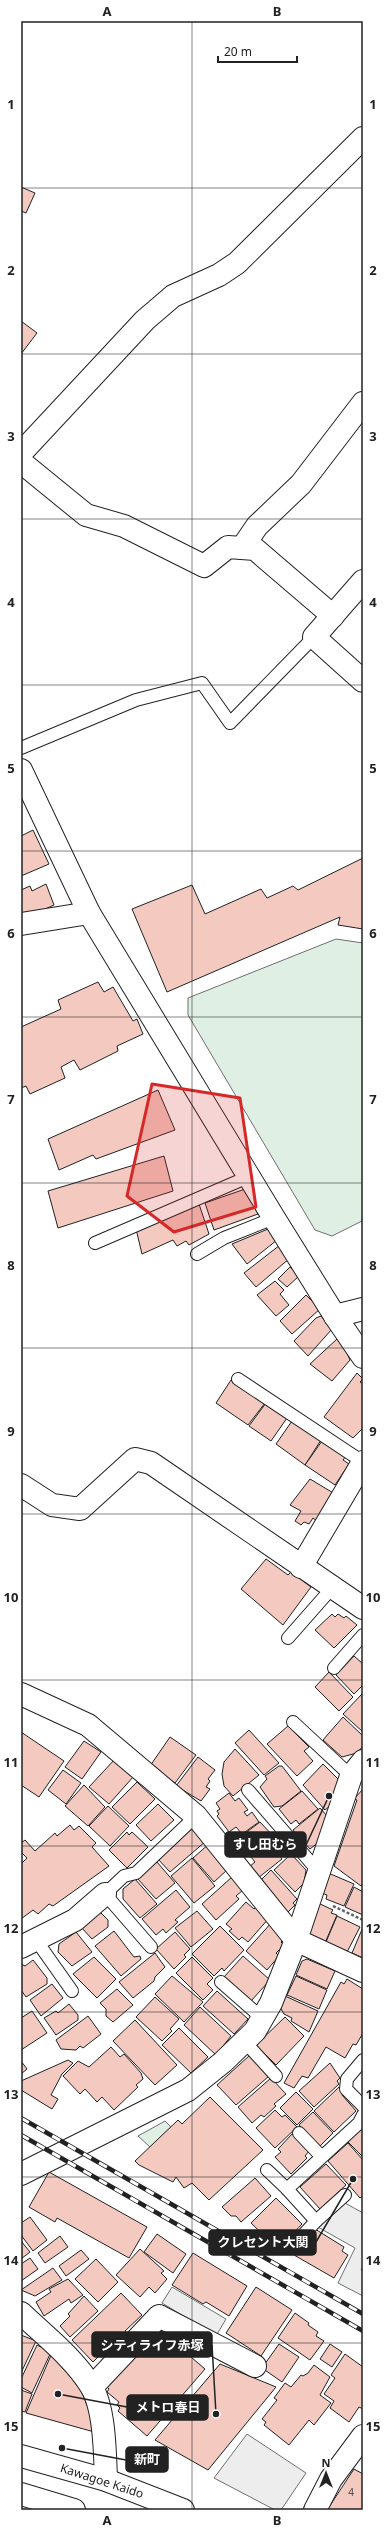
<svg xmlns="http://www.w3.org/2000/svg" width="384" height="2531" viewBox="0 0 384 2531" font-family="'Noto Sans','Noto Sans JP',sans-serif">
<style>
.green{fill:#e0efe3;stroke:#6f6f6f}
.parking{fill:#ededed;stroke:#6f6f6f}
.building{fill:#f3c9c0;stroke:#222}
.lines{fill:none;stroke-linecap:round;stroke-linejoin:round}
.lane-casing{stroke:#222;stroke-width:14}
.street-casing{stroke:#222;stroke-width:24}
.highway-casing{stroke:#222;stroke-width:24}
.path{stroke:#646464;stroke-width:2.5;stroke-dasharray:3 2;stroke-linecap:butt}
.lane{stroke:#fff;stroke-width:12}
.street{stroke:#fff;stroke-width:22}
.highway{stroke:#fff;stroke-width:22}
.rail-casing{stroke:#222;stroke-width:4.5}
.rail{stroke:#fff;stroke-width:3;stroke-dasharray:9;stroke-linecap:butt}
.marked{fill:#d62828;fill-opacity:0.2;stroke:#d62828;stroke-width:3;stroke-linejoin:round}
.grid{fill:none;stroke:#222;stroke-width:1;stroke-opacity:0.55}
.labels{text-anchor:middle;stroke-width:3;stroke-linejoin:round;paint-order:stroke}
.number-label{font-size:10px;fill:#564c4a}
.street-label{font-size:12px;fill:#222;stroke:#fff}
.leader{fill:none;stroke:#222;stroke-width:1.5}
.callout-dot{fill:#222;stroke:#fff;stroke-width:1.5}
.callout{fill:#222;stroke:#222;stroke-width:1.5}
.callout-label{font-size:13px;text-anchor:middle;font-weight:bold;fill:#fff}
.neatline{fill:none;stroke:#222;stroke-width:1.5}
.grid-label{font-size:13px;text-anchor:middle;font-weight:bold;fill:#222}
</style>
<rect width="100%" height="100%" fill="#fff"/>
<g class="green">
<path d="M336 939 363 943V1204L362 1221 332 1236 315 1230 188 1015V998Z"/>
<path d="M165 2121 171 2127 150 2147 138 2136Z"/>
</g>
<g class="parking">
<path d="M345 2203 363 2213V2266L361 2270 363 2272V2296L338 2283 355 2248 316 2226Z"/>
<path d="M172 2287 226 2319 216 2336 162 2303Z"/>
<path d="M247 2434 306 2473 281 2510H275L214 2478Z"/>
</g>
<g class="building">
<path d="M21 187 35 193 26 213 21 211Z"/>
<path d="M21 321 37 333 21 354Z"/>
<path d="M33 830 49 864 21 876V836Z"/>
<path d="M363 858V929L338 925 340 917 167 992 132 909 192 885 205 914 261 889 267 898 293 886 298 890Z"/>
<path d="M46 884 54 905 21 920V890L30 886 32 891Z"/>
<path d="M98 982 104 992 113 987 133 1021 137 1019 143 1034 117 1046 118 1051 80 1070 74 1060 61 1067 65 1078 30 1094 26 1086 21 1088V1027L61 1009 58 1000Z"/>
<path d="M158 1090 175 1130 96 1159 93 1155 59 1170 48 1139Z"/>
<path d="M164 1156 173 1191 58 1228 48 1191Z"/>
<path d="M248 1188 258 1214 214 1230 205 1203Z"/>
<path d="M199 1204 209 1234 189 1245 186 1241 177 1246 173 1240 142 1254 136 1229Z"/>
<path d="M268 1229 277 1240 247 1264 232 1244Z"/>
<path d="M280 1245 290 1258 256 1287 244 1273Z"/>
<path d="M290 1267 299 1276 287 1287 278 1279Z"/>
<path d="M275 1281 284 1290 280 1294 289 1305 276 1316 257 1295Z"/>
<path d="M306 1295 320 1309 292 1334 280 1321Z"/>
<path d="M321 1316 332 1329 308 1356 294 1341 316 1318Z"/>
<path d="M337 1339 343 1344 350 1360 332 1381 310 1364Z"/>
<path d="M357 1373 363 1379 360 1382 363 1384V1428L353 1438 324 1417Z"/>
<path d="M231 1380 265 1403 248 1425 216 1403Z"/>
<path d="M266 1403 287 1418 271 1441 249 1426Z"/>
<path d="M292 1421 321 1440 305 1465 276 1444Z"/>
<path d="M322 1441 346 1456 343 1460 349 1464 335 1485 305 1465Z"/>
<path d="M310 1479 335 1494 318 1522 313 1518 309 1524 304 1522 301 1525 295 1521 301 1511 290 1505Z"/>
<path d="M266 1559 288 1575 291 1572 311 1587 283 1625 241 1589Z"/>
<path d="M332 1614 335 1617 338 1614 344 1618 346 1616 357 1625 334 1648 315 1630Z"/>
<path d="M354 1656 363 1664V1685L354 1694 336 1675Z"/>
<path d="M329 1672 353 1697 339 1711 315 1687Z"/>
<path d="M362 1694H363V1732L343 1714Z"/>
<path d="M343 1717 363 1736V1746L357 1753 342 1757 323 1740Z"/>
<path d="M288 1726 309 1747 304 1751 313 1761 297 1776 267 1744Z"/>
<path d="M249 1730 279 1763 264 1775 235 1743Z"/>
<path d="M21 1732 64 1761 39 1797 21 1785Z"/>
<path d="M170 1737 196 1755 175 1783 150 1766Z"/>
<path d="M84 1741 101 1752 82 1779 65 1767Z"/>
<path d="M235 1749 259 1775 233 1796 224 1786 222 1774 224 1762Z"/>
<path d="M198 1757 215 1770 208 1779 210 1781 206 1787 210 1789 201 1801 176 1786Z"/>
<path d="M115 1759 134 1776 109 1804 89 1787Z"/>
<path d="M323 1764 342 1783 337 1800 325 1810 303 1785Z"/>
<path d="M279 1766H282L301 1791 282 1806 274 1807 260 1787 267 1779 265 1776Z"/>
<path d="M63 1770 81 1783 66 1804 48 1790Z"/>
<path d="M137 1782 155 1799 130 1824 112 1807Z"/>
<path d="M84 1785 105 1807 88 1826 65 1806Z"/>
<path d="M363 1789V1883L361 1886 334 1866 357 1800 354 1799Z"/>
<path d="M302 1791 318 1809 299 1824 296 1820 291 1824 279 1809Z"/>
<path d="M229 1793 235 1801 239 1798 248 1810 244 1812 247 1816 252 1812 259 1822 242 1834 236 1827 229 1832 217 1816 219 1814 217 1811 220 1809 216 1803Z"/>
<path d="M158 1804 174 1820 151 1841 136 1825Z"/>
<path d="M108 1806 129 1826 110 1846 89 1826Z"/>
<path d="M320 1808 328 1817 320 1841 310 1849 293 1830Z"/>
<path d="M260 1822 274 1837 250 1857 246 1852 240 1855 232 1843Z"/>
<path d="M70 1825 74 1830 79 1826 96 1843 92 1847 109 1866 53 1906 49 1904 38 1914 33 1910 21 1919V1864L27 1858 21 1852V1843L25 1840 35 1851 55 1833 57 1836Z"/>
<path d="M194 1827 206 1841 170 1872 157 1858Z"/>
<path d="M127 1832 129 1835 132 1832 148 1847 127 1868 109 1850Z"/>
<path d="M275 1838 285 1851 279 1855 282 1859 258 1878 249 1867 255 1862 251 1857Z"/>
<path d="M210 1843 227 1870 214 1882 193 1858Z"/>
<path d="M291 1854 306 1870 304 1883 295 1892 274 1870Z"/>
<path d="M192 1858 215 1886 194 1903 171 1876Z"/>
<path d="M157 1862 175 1883 156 1899 137 1878Z"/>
<path d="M271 1870 297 1899 293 1903 295 1905 287 1913 259 1882Z"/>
<path d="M326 1872 354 1884 344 1906 326 1899 327 1895 319 1892Z"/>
<path d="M232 1877 243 1890 236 1896 239 1899 216 1920 202 1904Z"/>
<path d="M135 1879 157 1904 140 1918 123 1899V1889Z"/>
<path d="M354 1887 363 1892V1915L345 1907Z"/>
<path d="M176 1890 190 1907 175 1920 178 1922 166 1933 163 1929 156 1935 142 1919Z"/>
<path d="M246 1902 254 1909 257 1906 270 1917 248 1942 242 1937 239 1940 229 1931 232 1929 226 1924Z"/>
<path d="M316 1902 333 1910 331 1913 337 1915 325 1943 305 1934Z"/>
<path d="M197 1911 213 1929 191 1947 175 1928Z"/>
<path d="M100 1912 108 1920V1927L92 1939 81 1927Z"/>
<path d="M337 1916 360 1927 347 1952 326 1942Z"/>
<path d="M272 1922 287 1936 281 1942 284 1945 276 1953 279 1956 267 1970 246 1951Z"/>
<path d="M220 1926 244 1950 224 1971 222 1968 214 1976 192 1954Z"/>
<path d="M363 1927V1958L352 1953Z"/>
<path d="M114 1931 134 1957 140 1956 141 1959 121 1976 95 1946Z"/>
<path d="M76 1932 92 1952 72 1966 58 1952 59 1944Z"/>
<path d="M175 1932 190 1949 184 1955 186 1957 174 1969 156 1949Z"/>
<path d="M155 1953 165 1967 155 1977 154 1981 133 1998 119 1982Z"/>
<path d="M243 1956 270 1980 251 2001 224 1977Z"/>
<path d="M94 1957 116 1979 97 1998 73 1974Z"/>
<path d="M192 1957 213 1978 207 1984 213 1990 203 2000 176 1973Z"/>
<path d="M307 1959 335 1971 327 1989 296 1975 302 1961Z"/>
<path d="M33 1960 47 1978V1984L26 1997 21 1990V1964L25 1966Z"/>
<path d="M172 1976 203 2002 184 2022 155 1994Z"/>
<path d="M296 1976 327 1990 319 2009 287 1995Z"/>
<path d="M347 1979 363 1989V2033L356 2045 353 2044 345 2058 326 2047 308 2078 302 2076 294 2088 284 2083 341 1982 344 1984Z"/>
<path d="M52 1984 63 1998 41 2016 30 2000Z"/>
<path d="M117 1989 133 2005 113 2022 106 2016V2009L100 2003Z"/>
<path d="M217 1991 248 2019 234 2034 203 2006Z"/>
<path d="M285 1996 318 2011 309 2032 291 2021 292 2018 284 2014 280 2007Z"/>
<path d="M155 1997 179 2019 170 2029 172 2031 162 2041 136 2017Z"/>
<path d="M69 2004 78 2015V2020L56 2035 44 2018 56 2011 58 2013Z"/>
<path d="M200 2007 231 2036 216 2055 184 2025Z"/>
<path d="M32 2011 47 2033 21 2050V2018Z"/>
<path d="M88 2016 101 2034 83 2048 80 2046 76 2050 61 2049 56 2040Z"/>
<path d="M285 2017 304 2036 276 2065 256 2045Z"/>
<path d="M135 2020 177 2065 155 2085 113 2041Z"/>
<path d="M179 2028 208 2057 191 2073 162 2045Z"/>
<path d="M111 2047 120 2057 124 2054 141 2073 143 2079 136 2085 138 2087 114 2110 102 2097 97 2102 85 2089 80 2094 63 2076 78 2061 89 2067Z"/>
<path d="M250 2055 269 2076 236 2105 217 2085Z"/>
<path d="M68 2060 73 2063 62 2074 51 2095 58 2099 52 2109 21 2090V2081Z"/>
<path d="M21 2061 27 2069 21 2074Z"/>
<path d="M330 2063 340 2078 337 2081 339 2084 314 2107 299 2091Z"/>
<path d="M271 2078 286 2094 274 2104 276 2106 264 2117 261 2115 252 2123 238 2107Z"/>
<path d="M339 2087 344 2093 342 2095 356 2111 334 2132 314 2111Z"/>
<path d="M296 2092 313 2109 297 2125 280 2108Z"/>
<path d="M210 2097 263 2150 209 2200 192 2183 184 2188 176 2177 173 2182 139 2165 135 2161 178 2120 182 2124Z"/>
<path d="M275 2110 282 2117 285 2115 297 2127 275 2148 256 2128Z"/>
<path d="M313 2112 333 2133 320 2146 299 2125Z"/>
<path d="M363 2126V2157L347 2141Z"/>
<path d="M292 2134 309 2151 305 2156 307 2158 291 2174 275 2157 281 2152 278 2149Z"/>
<path d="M348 2143 363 2160V2196L360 2198 328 2161Z"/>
<path d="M326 2164 346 2185 320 2209 300 2187Z"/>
<path d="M49 2172 147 2227 129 2258 57 2218 55 2222 29 2207Z"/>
<path d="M255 2178 271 2196 241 2222 236 2216H231L222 2207Z"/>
<path d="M276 2198 302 2224 278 2249 251 2223Z"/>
<path d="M30 2217 47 2240 33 2251 21 2235V2223Z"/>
<path d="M315 2229 344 2247 342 2251 348 2255 334 2278 294 2255 301 2244 305 2246Z"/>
<path d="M157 2234 186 2254 173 2273 144 2252Z"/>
<path d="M60 2236 68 2247 45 2263 38 2253Z"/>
<path d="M21 2241 30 2252 21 2259Z"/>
<path d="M140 2249 164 2271 161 2273 167 2279 155 2293 149 2287 140 2297 116 2275Z"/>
<path d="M81 2250 89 2259 66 2276 59 2266Z"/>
<path d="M193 2253 247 2286 229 2316 206 2302 203 2304 172 2285Z"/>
<path d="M30 2258 38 2269 21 2281V2264Z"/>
<path d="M96 2259 118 2282 98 2302 75 2279Z"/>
<path d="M53 2268 62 2280 35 2296 21 2290Z"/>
<path d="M68 2279 83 2295 71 2303 69 2299 44 2316 36 2302 51 2292 49 2289Z"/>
<path d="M256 2287 292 2310 261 2356 226 2333Z"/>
<path d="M121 2293 142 2315 125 2331 128 2334 119 2342 117 2339 102 2356 100 2355 93 2362 72 2340Z"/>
<path d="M84 2296 98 2311 70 2337 60 2326 70 2316 68 2314Z"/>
<path d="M295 2313 309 2323 308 2325 318 2332 316 2336 324 2341 310 2360 278 2338Z"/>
<path d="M156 2327 205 2369 147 2436 118 2411 120 2408 117 2405 119 2402 107 2392 109 2389 106 2386Z"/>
<path d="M21 2335 36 2341 21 2373Z"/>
<path d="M279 2344 299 2357 282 2382 262 2368Z"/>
<path d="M330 2344 342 2352 332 2367 320 2359Z"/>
<path d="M37 2345 51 2352 32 2393 21 2387V2379Z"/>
<path d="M52 2353 75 2375 98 2433 26 2413Z"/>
<path d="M345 2354 363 2367V2409L359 2407 349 2422 330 2408 334 2401 324 2394 335 2378 331 2375Z"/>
<path d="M220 2364 276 2387 208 2470 155 2440Z"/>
<path d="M314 2365 330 2377 320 2395 331 2403 314 2425 309 2420 289 2445 264 2425 266 2422 262 2419 277 2400 274 2398 285 2383 291 2387 301 2375 303 2376 308 2373Z"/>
<path d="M21 2390 32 2394 25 2412 21 2411Z"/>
<path d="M354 2469 363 2474V2510H327Z"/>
</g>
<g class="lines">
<g class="lane-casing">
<g id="lane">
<path d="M21 748 136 700 202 683 230 723 314 637"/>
<path d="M95 1243 248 1177"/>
<path d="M197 1254 224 1238 274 1218"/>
<path d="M238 1379 363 1462"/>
<path d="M288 1638 332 1588"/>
<path d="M334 1668 363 1635"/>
<path d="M293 1722 351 1776"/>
<path d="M248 1790 319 1872"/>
<path d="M36 1940 72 1991"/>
<path d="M151 1947 105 1894 124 1876 136 1873 196 1816"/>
<path d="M221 1982 262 2018"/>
<path d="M244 2041 276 2076"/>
<path d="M363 2060 347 2079 346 2089 363 2106"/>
<path d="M299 2133 321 2156"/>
<path d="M267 2170 287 2189 359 2123 363 2115"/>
<path d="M287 2189 316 2221 345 2195"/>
<path d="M291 2248 316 2221"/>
</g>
</g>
<g class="street-casing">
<g id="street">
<path d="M21 453 145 320 173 296 219 275 237 263 363 138"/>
<path d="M21 462 86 515 124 526 204 566 228 547 255 549 333 616"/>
<path d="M242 548 257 526 301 484 363 403"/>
<path d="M363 581 314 637 363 681"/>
<path d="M21 770 89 913 274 1218 335 1316 363 1357"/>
<path d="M21 924 89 913"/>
<path d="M335 1316 363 1309"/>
<path d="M21 1485 52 1505 80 1509 135 1459 151 1463 363 1608"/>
<path d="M301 1567 363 1462"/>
<path d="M21 1694 88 1725 196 1816 296 1940 363 1971"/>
<path d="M21 1947 75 1920 105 1894"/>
<path d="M21 2174 188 2090 223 2062 255 2031 271 2003 296 1940 351 1776 363 1761"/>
<path d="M21 2313C45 2336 74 2358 91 2386 105 2408 105 2455 106 2480"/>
<path d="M92 2387 159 2316 255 2366"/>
<path d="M315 2510 331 2479 363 2436"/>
</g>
</g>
<g class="highway-casing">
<g id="highway">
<path d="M21 2456 106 2480 183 2510"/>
<path d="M21 2494 74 2510"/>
</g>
</g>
<path class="path" d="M333 1906 363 1920"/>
<use href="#lane" class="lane"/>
<use href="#street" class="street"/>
<use href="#highway" class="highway"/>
<g class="rail-casing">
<g id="rail">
<path d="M21 2118 363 2314"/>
<path d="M21 2135 363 2331"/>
</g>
</g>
<use href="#rail" class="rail"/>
</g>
<path class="marked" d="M152 1084 240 1098 256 1207 174 1232 127 1196Z"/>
<path class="grid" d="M192 21V2510M21 188H363M21 354H363M21 519H363M21 685H363M21 851H363M21 1017H363M21 1183H363M21 1348H363M21 1514H363M21 1680H363M21 1846H363M21 2012H363M21 2177H363M21 2343H363"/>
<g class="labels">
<g class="number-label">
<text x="351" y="2496">4</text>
</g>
<g class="street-label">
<text transform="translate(102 2481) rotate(18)" y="4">Kawagoe Kaido</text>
</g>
</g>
<path class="leader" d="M329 1796L306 1845M353 2179L316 2242M216 2414L212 2345M58 2394L127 2407M62 2448L126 2460"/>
<g class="callout-dot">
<circle cx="329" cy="1796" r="4"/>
<circle cx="353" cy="2179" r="4"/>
<circle cx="216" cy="2414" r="4"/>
<circle cx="58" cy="2394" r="4"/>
<circle cx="62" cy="2448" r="4"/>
</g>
<g class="callout">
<rect x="225" y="1832" width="81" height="25" rx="4"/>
<rect x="209" y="2230" width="107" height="25" rx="4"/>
<rect x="92" y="2332" width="120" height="25" rx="4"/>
<rect x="127" y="2395" width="81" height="25" rx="4"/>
<rect x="126" y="2447" width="42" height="25" rx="4"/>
</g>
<g class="callout-label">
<text x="265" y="1849">すし田むら</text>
<text x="263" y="2247">クレセント大関</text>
<text x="152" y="2350">シティライフ赤塚</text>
<text x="168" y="2412">メトロ春日</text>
<text x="147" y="2464">新町</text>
</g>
<rect width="384" height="2531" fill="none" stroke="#ffffff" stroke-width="44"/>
<g transform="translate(326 2473)" stroke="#ffffff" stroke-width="3" paint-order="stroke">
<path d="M0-3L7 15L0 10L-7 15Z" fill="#222222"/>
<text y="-6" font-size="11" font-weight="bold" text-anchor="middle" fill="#222222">N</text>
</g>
<path d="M218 56v6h79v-6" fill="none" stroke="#222222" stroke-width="2"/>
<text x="224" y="56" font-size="12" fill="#222222" stroke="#ffffff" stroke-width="3" paint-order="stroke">20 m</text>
<rect x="22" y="22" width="340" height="2487" class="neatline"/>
<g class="grid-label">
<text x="107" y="16">A</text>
<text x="277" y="16">B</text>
<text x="11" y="109">1</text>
<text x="373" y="109">1</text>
<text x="11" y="275">2</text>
<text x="373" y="275">2</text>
<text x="11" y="441">3</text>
<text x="373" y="441">3</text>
<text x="11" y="607">4</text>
<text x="373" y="607">4</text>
<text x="11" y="773">5</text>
<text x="373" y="773">5</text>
<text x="11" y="938">6</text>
<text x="373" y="938">6</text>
<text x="11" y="1104">7</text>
<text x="373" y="1104">7</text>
<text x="11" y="1270">8</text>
<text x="373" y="1270">8</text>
<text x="11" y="1436">9</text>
<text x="373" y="1436">9</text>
<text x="11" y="1602">10</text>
<text x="373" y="1602">10</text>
<text x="11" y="1767">11</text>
<text x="373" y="1767">11</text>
<text x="11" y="1933">12</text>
<text x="373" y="1933">12</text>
<text x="11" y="2099">13</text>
<text x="373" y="2099">13</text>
<text x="11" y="2265">14</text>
<text x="373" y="2265">14</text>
<text x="11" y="2431">15</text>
<text x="373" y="2431">15</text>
<text x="107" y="2525">A</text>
<text x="277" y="2525">B</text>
</g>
</svg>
